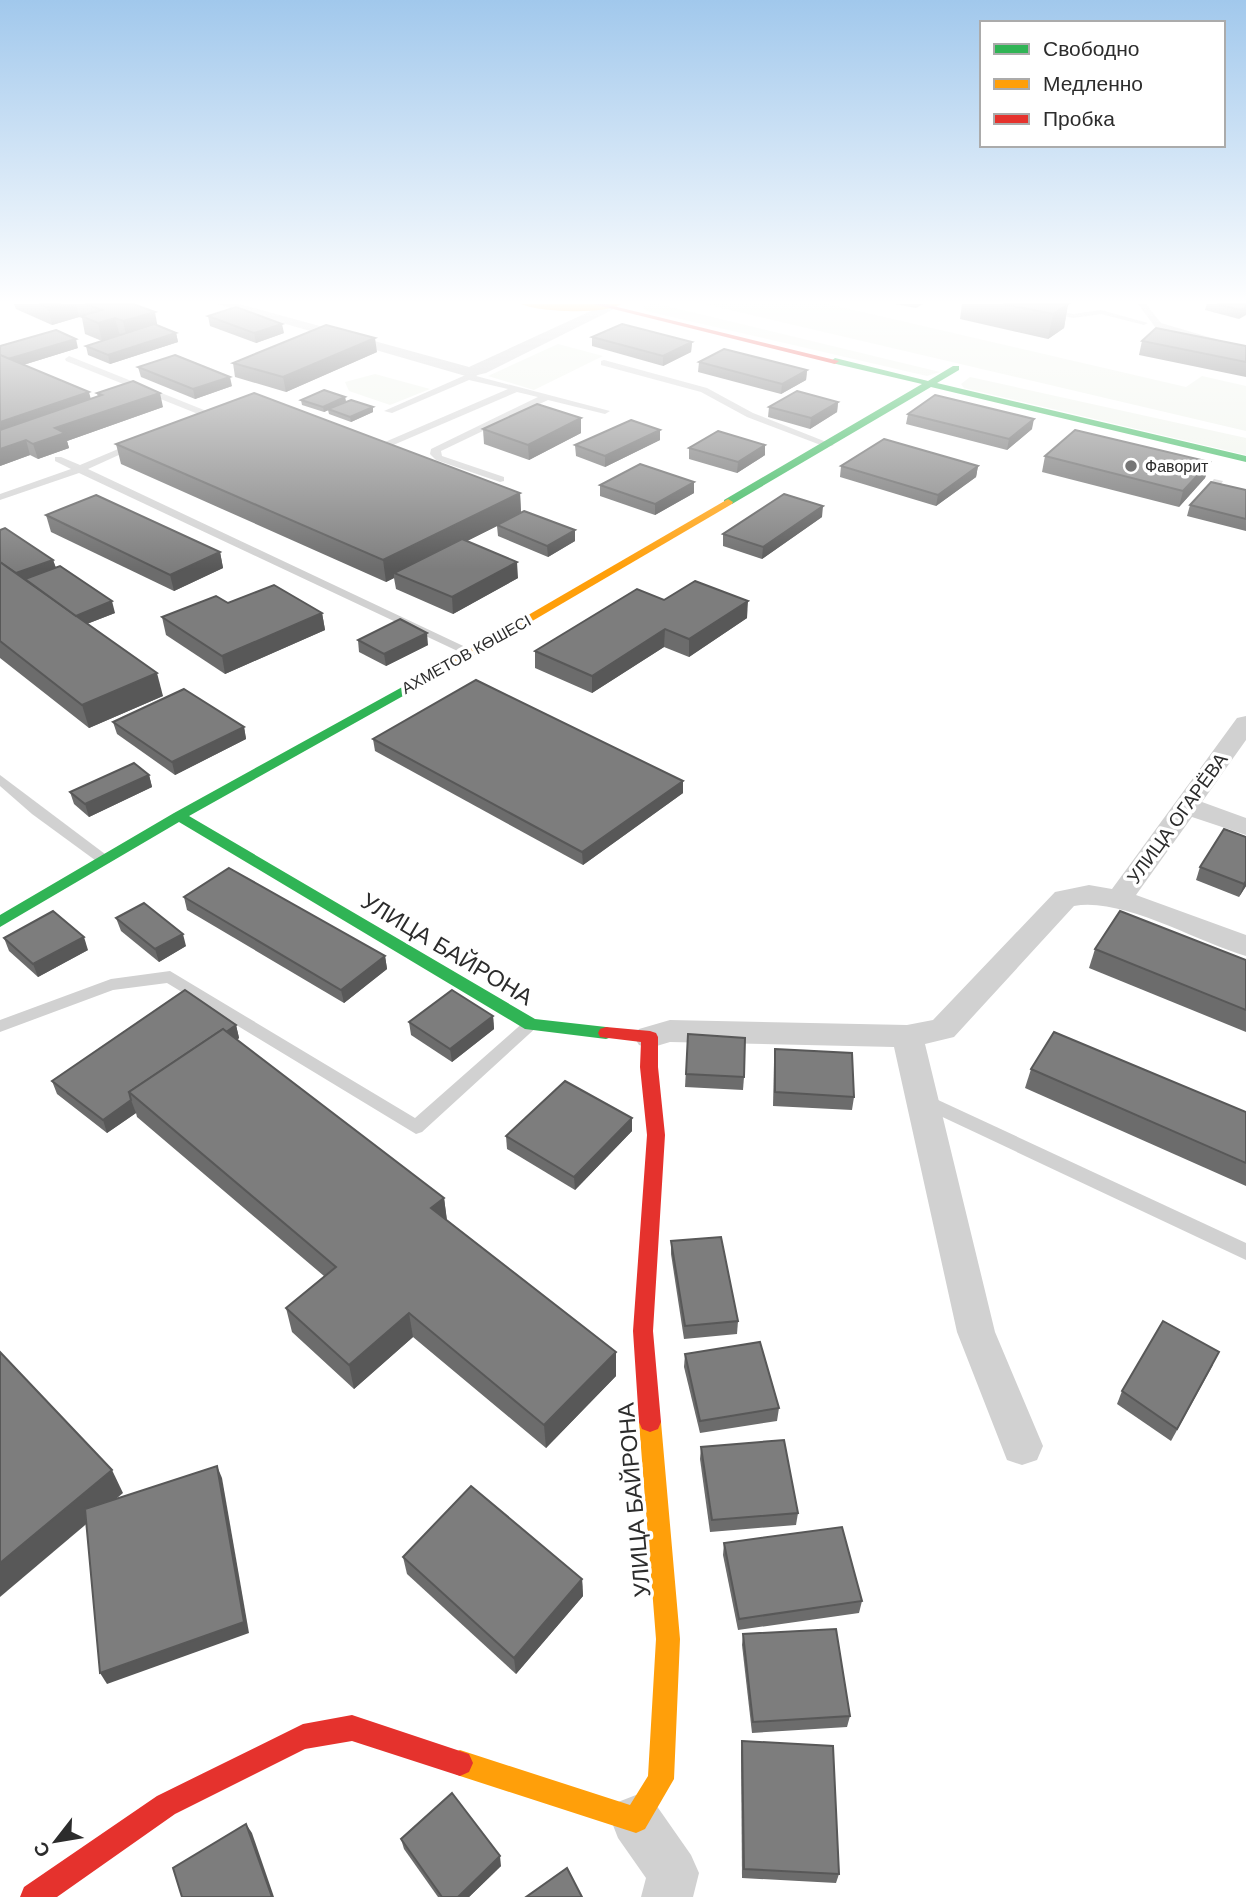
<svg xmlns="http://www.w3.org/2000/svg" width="1246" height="1897" viewBox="0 0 1246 1897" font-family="Arial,sans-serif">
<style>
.green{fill:#eff3eb}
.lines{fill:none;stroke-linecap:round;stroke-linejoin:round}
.lane{fill:#d1d1d1;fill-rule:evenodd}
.street{fill:#d1d1d1;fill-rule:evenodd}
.fast{fill:#30b455;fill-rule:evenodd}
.slow{fill:#ff9f0a;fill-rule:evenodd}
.jam{fill:#e5322d;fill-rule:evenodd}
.wall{fill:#6c6c6c}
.shaded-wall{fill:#585858}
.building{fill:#7d7d7d;stroke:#585858;stroke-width:2}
.poi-dot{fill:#767676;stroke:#fff;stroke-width:2.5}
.labels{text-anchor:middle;stroke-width:7;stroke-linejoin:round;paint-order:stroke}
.far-poi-label{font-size:16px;fill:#2c2c2c;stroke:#fff;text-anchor:start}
.far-street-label{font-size:16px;fill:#2c2c2c;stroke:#fff}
.street-label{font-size:19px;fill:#2c2c2c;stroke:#fff}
.near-street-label{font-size:23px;fill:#2c2c2c;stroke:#fff}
</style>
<rect width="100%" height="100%" fill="#fff"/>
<g class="green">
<path d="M648 304H658L940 372 927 376 646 311 642 307Z"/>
<path d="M704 304H828L1186 387 1202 376 1246 386V431Z"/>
<path d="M558 344 603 356 534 390 488 376Z"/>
<path d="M375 374 430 389 390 405 349 391 345 382Z"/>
<path d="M970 377 1246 438V455L964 388 961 384Z"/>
</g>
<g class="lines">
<g class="lane">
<path d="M1015 304H1027L1073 314 1101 310 1148 323 1144 325 1101 314 1073 318Z"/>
<path d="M1138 304H1146L1161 323 1246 348V354L1155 327Z"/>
<path d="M69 356 214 414 216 416 204 422H198V418L203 416 66 361 65 359Z"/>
<path d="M604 360 707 388 753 413 834 445 826 447 747 417 701 392 601 365V361Z"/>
<path d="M477 370 481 373 476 376 610 411 605 414 548 400 441 451 442 456 504 477V481L500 482 436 460 430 454 431 449 538 397 517 392 391 446H385V442L508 389 469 380 392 413 384 411Z"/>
<path d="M135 442 143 444 88 469 476 652 470 656 466 655 79 473 0 500V494L71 469 55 461V457H61L80 465Z"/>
<path d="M1214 479 1223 481 1219 487 1246 493V499L1208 490 1207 488Z"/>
<path d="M0 775 109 857 111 860 109 863H99L32 814 0 786Z"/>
<path d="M170 971 415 1118 525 1021H537L539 1025 422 1132 416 1134 167 983 113 990 0 1032V1020L111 979Z"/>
<path d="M923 1093 1246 1243V1260L917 1105 914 1100 917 1095Z"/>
</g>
<g class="street">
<path d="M217 304H239L469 367 606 304H615L618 307 486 373 469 377Z"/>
<path d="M1246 716V740L1202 802 1246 818V835L1192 817 1136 895 1246 935V956C1197 942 1123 897 1074 906L954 1037 925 1044 995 1332 1043 1446 1037 1460 1022 1465 1007 1460 957 1332 894 1047 670 1042 650 1048 639 1045 634 1037 639 1029 670 1020 907 1025 933 1020 1055 892 1089 885 1112 889 1237 718Z"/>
<path d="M636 1795 654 1802 691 1855 699 1873 693 1897H641L646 1878 618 1838 611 1820 618 1802Z"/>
</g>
<g class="fast">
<path d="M835 358 928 381 953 366H959V370L937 383 1246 456V462L931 387 732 504H724V500L922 384 832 363 831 361Z"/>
<path d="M424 675 428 676V682L189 816 535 1019 606 1027 612 1029 614 1033 612 1037 606 1039 525 1029 179 822 0 927V915L174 813Z"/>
</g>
<g class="slow">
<path d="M521 304H621C606 315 537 312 521 304Z"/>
<path d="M728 499 733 502 732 504 428 682H420L418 679Z"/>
<path d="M650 1412 658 1415 661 1422 680 1639 674 1779 645 1829 636 1833 460 1776 451 1772 447 1763 451 1754 460 1750 630 1805 648 1776 656 1639 639 1422 642 1415Z"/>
</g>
<g class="jam">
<path d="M593 304H605L839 361 835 364Z"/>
<path d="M606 1027 650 1031 656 1033 658 1037V1067L665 1135 653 1331 661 1422 658 1429 650 1432 642 1429 639 1422 633 1331 647 1135 640 1067 641 1042 600 1037 598 1033 600 1029Z"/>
<path d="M352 1715 469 1754 473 1763 469 1772 460 1776 352 1741 305 1749 175 1814 57 1897H20L24 1887 157 1796 303 1724Z"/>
</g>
</g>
<g class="wall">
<path d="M14 304H133L158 326 176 333 178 342 110 364 88 355 86 346 102 341 85 334 82 318 79 317 52 325 16 309Z"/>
<path d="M895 304H923L916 308Z"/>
<path d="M962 304H1068L1064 328 1048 339 960 319Z"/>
<path d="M1207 304H1246L1239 319 1205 310Z"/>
<path d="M208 316 284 333 256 343 210 326Z"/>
<path d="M592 337 692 342 691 352 663 366 592 346Z"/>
<path d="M1142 341 1246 346V377L1139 355Z"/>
<path d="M0 346 78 348 23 365 91 399 98 397 97 393 163 407 67 441 69 448 38 459 30 455 0 466Z"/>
<path d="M377 352 286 392 235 377 233 363Z"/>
<path d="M699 362 807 370 806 380 781 394 698 372Z"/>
<path d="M138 367 232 386 195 399 141 377Z"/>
<path d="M345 397 346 402 373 412 351 422 329 414 328 410 324 412 302 405 301 400Z"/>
<path d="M838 402 837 412 810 429 768 417 769 407Z"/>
<path d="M908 414 1032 429 1007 450 906 424Z"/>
<path d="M581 418V433L529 460 484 444 483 429Z"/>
<path d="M660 430V440L605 467 576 456 575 445Z"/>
<path d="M116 444 520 493 521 513 575 530V541L548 557 498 536 497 526 467 541 518 578 453 614 396 589 394 578 386 582 121 464Z"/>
<path d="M765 445V455L737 473 689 459V448Z"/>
<path d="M1045 456 1210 462 1205 478 1179 507 1042 472Z"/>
<path d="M841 466H978L976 477 936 506 840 477Z"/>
<path d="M694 482V493L655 515 600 496V485Z"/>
<path d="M1246 490V531L1187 516 1190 505Z"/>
<path d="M46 515 220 552 223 568 174 591 51 532Z"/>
<path d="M822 517 762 559 723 546V534Z"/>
<path d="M0 530 53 560 56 568 115 613 87 624 163 696 89 728 0 658Z"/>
<path d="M664 600 747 618 689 657 664 647 592 693 535 668V651Z"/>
<path d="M228 603 322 613 325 630 225 674 166 635 162 617Z"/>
<path d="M358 640 428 645 386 666 359 652Z"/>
<path d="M113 722 244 727 246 739 175 775 117 734Z"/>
<path d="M373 739 683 793 583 865 375 751Z"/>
<path d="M149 775 152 787 89 817 74 804 70 792Z"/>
<path d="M1246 837V886L1239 897 1196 880 1200 867Z"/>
<path d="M184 897 385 956 387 969 344 1003 187 910Z"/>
<path d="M116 918 186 946 159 962 121 931Z"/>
<path d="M4 938 88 950 38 977 9 951Z"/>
<path d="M1095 949 1246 960V1032L1089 968Z"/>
<path d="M493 1016 494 1029 452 1062 411 1035 409 1022Z"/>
<path d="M236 1025 239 1038 237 1040 444 1198 447 1220 616 1352V1376L546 1448 413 1337 354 1389 292 1332 286 1308 324 1276 137 1117 136 1113 107 1133 57 1094 52 1081Z"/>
<path d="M688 1034 744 1077 743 1090 685 1087Z"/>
<path d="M775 1049 854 1097 852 1110 773 1106 774 1062Z"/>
<path d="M1031 1069 1246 1112V1186L1025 1088Z"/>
<path d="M632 1118V1131L575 1190 507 1149 506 1136Z"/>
<path d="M671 1241 738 1321 737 1334 684 1339 671 1254Z"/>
<path d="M685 1354 779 1408 777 1421 700 1433 684 1367Z"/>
<path d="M1213 1365 1171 1441 1117 1404 1122 1391Z"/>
<path d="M701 1447 798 1513 796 1525 710 1532 700 1459Z"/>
<path d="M724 1543 862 1601 859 1613 738 1630 723 1555Z"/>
<path d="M403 1557 582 1579 583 1596 516 1674 407 1574Z"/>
<path d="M743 1634 850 1716 847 1727 752 1733 742 1645Z"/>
<path d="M742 1741 839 1874 836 1883 742 1878 741 1751Z"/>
<path d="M401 1839 501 1866 469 1897H438L404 1849Z"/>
</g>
<g class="shaded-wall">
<path d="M61 304H76L79 317 52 325 48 307Z"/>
<path d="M1068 304 1064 328 1048 339 1053 314Z"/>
<path d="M1246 307V315L1239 319 1241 310Z"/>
<path d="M155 312 158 329 127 339 123 321Z"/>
<path d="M115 318 120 336 102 341 98 323Z"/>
<path d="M282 324 284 333 256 343 254 333Z"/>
<path d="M176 333 178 342 110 364 108 355Z"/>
<path d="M375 338 377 352 286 392 283 377Z"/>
<path d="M76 339 78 348 7 370 4 360Z"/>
<path d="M692 342 691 352 663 366V356Z"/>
<path d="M807 370 806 380 781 394 782 384Z"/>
<path d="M230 377 232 386 195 399 193 389Z"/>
<path d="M89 392 94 411 0 444V422Z"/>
<path d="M160 393 163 407 67 441 69 448 38 459 33 444 55 428Z"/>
<path d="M345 397 346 403 324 412 323 407Z"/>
<path d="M838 402 837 412 810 429 811 418Z"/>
<path d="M373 407V412L351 422 350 417Z"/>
<path d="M581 418V433L529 460 528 445Z"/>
<path d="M1034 419 1032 429 1007 450 1009 439Z"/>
<path d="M660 430V440L605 467V456Z"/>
<path d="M26 440 30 455 0 466V449Z"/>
<path d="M765 445V455L737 473 738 462Z"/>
<path d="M1210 462 1205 478 1179 507 1183 491Z"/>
<path d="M978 466 976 477 936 506 938 495Z"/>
<path d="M694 482V493L655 515V504Z"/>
<path d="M520 493 521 514 399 575 394 573V578L386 582 383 560Z"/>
<path d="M823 506 822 517 762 559 763 547Z"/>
<path d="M575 530V541L548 557 547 546Z"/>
<path d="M220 552 223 568 174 591 170 575Z"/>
<path d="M53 560 57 571 25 583 14 574Z"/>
<path d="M517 562 518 578 453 614 452 597Z"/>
<path d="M112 601 115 613 76 628 73 617Z"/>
<path d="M748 601 747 618 689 657V639Z"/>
<path d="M322 613 325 630 225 674 222 656Z"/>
<path d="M665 629 664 647 592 693V676Z"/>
<path d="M427 633 428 645 386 666 384 654Z"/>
<path d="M157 673 163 696 89 728 82 705Z"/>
<path d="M244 727 246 739 175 775 172 762Z"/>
<path d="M149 775 152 787 89 817 85 804Z"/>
<path d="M683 781V793L583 865 582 852Z"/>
<path d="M1246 881V886L1239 897 1244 884Z"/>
<path d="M183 934 186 946 159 962 155 949Z"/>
<path d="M84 937 88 950 38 977 33 964Z"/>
<path d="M385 956 387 969 344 1003 341 990Z"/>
<path d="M493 1016 494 1029 452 1062 450 1049Z"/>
<path d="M236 1025 239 1038 145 1106 135 1097Z"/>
<path d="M131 1100 136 1113 107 1133 103 1120Z"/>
<path d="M632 1118V1131L575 1190 574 1177Z"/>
<path d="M444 1198 447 1222 431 1208Z"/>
<path d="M409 1313 413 1337 354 1389 349 1365Z"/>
<path d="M616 1352V1376L546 1448 544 1425Z"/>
<path d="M217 1466 222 1478 249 1633 107 1684 100 1673Z"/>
<path d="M112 1470 123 1493 0 1597V1563Z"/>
<path d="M582 1579 583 1596 516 1674 514 1658Z"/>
<path d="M246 1824 252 1833 274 1897H272Z"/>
<path d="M500 1856 501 1866 469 1897H458Z"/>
</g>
<g class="building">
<path d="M39 304H61L48 307Z"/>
<path d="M85 304H133L155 312 123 321 115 318 98 323 81 316 102 310Z"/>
<path d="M1003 304H1068L1053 314Z"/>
<path d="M1217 304H1246V307L1241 310Z"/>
<path d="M236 307 282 324 254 333 208 316Z"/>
<path d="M154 324 176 333 108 355 86 346Z"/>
<path d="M622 324 692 342 663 356 592 337Z"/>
<path d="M326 325 375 338 283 377 233 363Z"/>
<path d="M1156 328 1246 346V362L1142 341Z"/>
<path d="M56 330 76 339 8 359 0 355V346Z"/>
<path d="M724 349 807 370 782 384 699 362Z"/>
<path d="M0 355 89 392 0 422Z"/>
<path d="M175 355 230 377 193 389 138 367Z"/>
<path d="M133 381 160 393 55 428 65 433 33 444 26 440 0 449V430L102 395 97 393Z"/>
<path d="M324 390 345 397 323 407 301 400Z"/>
<path d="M797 391 838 402 811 418 769 407Z"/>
<path d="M254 393 520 493 383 560 116 444Z"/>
<path d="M935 395 1034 419 1009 439 908 414Z"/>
<path d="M351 400 373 407 350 417 328 409Z"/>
<path d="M537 404 581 418 528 445 483 429Z"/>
<path d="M631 420 660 430 605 456 575 445Z"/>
<path d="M1075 430 1210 462 1183 491 1045 456Z"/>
<path d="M718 431 765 445 738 462 689 448Z"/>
<path d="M884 439 978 466 938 495 841 466Z"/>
<path d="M640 464 694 482 655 504 600 485Z"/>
<path d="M1211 482 1246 490V519L1190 505Z"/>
<path d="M784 494 823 506 763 547 723 534Z"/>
<path d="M96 495 220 552 170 575 46 515Z"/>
<path d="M524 511 575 530 547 546 497 525Z"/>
<path d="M5 528 53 560 16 573 0 562V530Z"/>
<path d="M462 539 517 562 452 597 394 573Z"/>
<path d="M0 562 157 673 82 705 0 641Z"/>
<path d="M60 566 112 601 76 616 25 579Z"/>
<path d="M695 581 748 601 689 639 665 629 592 676 535 651 637 589 664 600Z"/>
<path d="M274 585 322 613 222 656 162 617 216 596 228 603Z"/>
<path d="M400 619 427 633 384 654 358 640Z"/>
<path d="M476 680 683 781 582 852 373 739Z"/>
<path d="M184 689 244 727 172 762 113 722Z"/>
<path d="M134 763 149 775 85 804 70 792Z"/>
<path d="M1224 829 1246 837V881L1244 884 1200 867Z"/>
<path d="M229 868 385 956 341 990 184 897Z"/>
<path d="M144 903 183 934 155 949 116 918Z"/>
<path d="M53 911 84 937 33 964 4 938Z"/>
<path d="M1120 911 1246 960V1010L1095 949Z"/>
<path d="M185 990 236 1025 226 1032 223 1029 129 1092 131 1100 103 1120 52 1081Z"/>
<path d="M452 990 493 1016 450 1049 409 1022Z"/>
<path d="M223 1029 444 1198 431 1208 616 1352 544 1425 409 1313 349 1365 286 1308 336 1267 129 1092Z"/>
<path d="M1054 1032 1246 1112V1163L1031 1069Z"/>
<path d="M688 1034 745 1038 744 1077 686 1074Z"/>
<path d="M775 1049 852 1053 854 1097 775 1092Z"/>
<path d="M565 1081 632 1118 574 1177 506 1136Z"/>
<path d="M721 1237 738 1321 685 1326 671 1241Z"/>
<path d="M1163 1321 1219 1352 1177 1429 1122 1391Z"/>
<path d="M760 1342 779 1408 700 1421 685 1354Z"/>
<path d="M0 1352 112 1470 0 1563Z"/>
<path d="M784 1440 798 1513 712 1520 701 1447Z"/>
<path d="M217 1466 244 1622 100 1673 85 1509Z"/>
<path d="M471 1486 582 1579 514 1658 403 1557Z"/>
<path d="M842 1527 862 1601 739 1619 724 1543Z"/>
<path d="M836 1629 850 1716 753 1722 743 1634Z"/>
<path d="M742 1741 833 1746 839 1874 744 1869Z"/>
<path d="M452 1793 500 1856 458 1897H442L401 1839Z"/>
<path d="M246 1824 272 1897H182L173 1868Z"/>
<path d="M567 1868 582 1897H526Z"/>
</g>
<linearGradient id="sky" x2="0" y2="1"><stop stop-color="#a1c8ec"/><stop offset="0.53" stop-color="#fff"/><stop offset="1" stop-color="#fff" stop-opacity="0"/></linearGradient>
<rect width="1246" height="569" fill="url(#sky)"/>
<circle class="poi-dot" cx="1131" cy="466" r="7"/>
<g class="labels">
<g class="far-poi-label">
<text x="1145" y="472">Фаворит</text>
</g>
<g class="far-street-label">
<text transform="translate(466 654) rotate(-29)" y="6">АХМЕТОВ КӨШЕСІ</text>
</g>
<g class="street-label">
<text transform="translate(1177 818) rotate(-54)" y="7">УЛИЦА ОГАРЁВА</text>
</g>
<g class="near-street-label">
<text transform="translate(447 949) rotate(31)" y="8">УЛИЦА БАЙРОНА</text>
<text transform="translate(634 1500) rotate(-95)" y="8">УЛИЦА БАЙРОНА</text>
</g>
</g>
<rect x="980" y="21" width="245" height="126" fill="#ffffff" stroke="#ababab" stroke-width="2"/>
<rect x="994" y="44" width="35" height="10" fill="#30b455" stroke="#ababab" stroke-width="2"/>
<text x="1043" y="56" font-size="21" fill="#2c2c2c">Свободно</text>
<rect x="994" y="79" width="35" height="10" fill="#ff9f0a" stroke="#ababab" stroke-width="2"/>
<text x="1043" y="91" font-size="21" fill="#2c2c2c">Медленно</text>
<rect x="994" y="114" width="35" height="10" fill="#e5322d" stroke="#ababab" stroke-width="2"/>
<text x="1043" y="126" font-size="21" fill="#2c2c2c">Пробка</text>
<g transform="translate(56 1841) rotate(239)" stroke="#ffffff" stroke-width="5" paint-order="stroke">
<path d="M0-5L12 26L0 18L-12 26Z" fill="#2c2c2c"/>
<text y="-10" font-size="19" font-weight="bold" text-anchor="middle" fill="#2c2c2c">С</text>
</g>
</svg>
